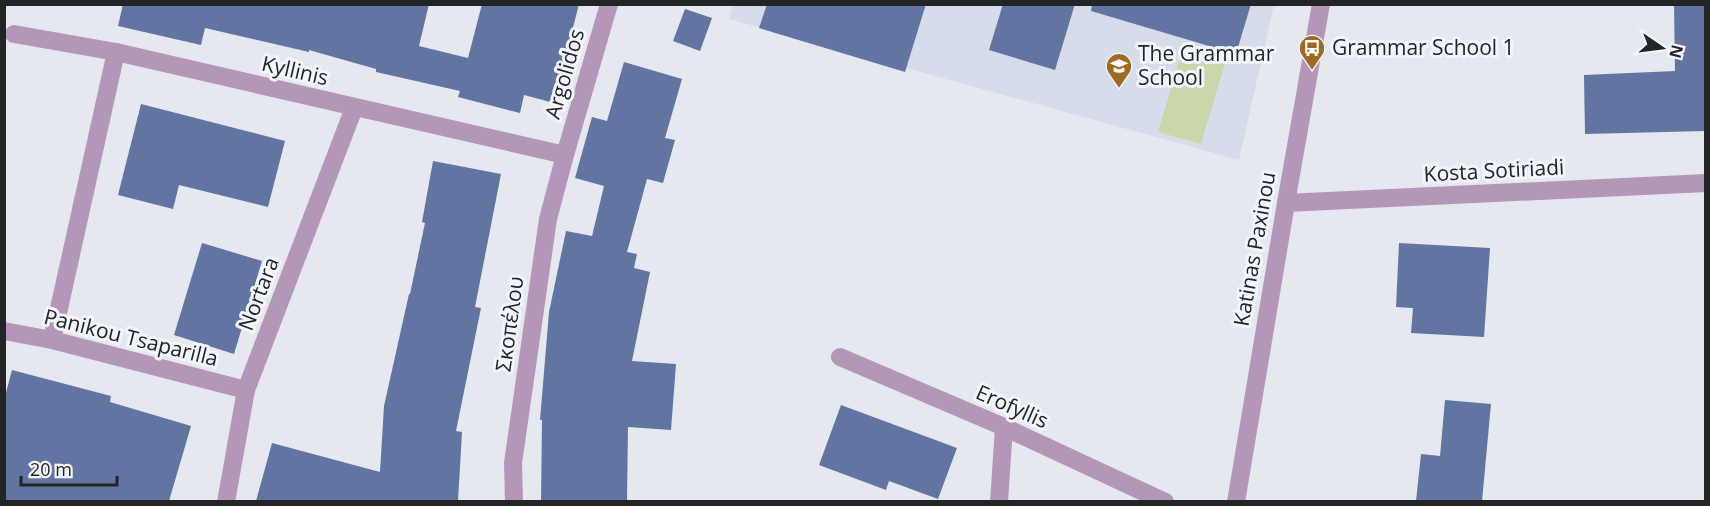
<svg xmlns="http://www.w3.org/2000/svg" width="1710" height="506" viewBox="0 0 1710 506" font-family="'Open Sans',sans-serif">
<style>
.built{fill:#d6dce9}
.pitch{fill:#c9d7aa}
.building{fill:#6275a2}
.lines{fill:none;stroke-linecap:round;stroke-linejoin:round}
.minor{stroke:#b496b9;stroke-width:18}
.labels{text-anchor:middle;stroke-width:6;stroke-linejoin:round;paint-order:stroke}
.poi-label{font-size:21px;fill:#232426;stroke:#f2f5fc;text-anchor:start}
.street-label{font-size:21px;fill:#232426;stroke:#f2f5fc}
</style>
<rect width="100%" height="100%" fill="#e5e8ee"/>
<path class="built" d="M733 4 1274 5 1239 160 729 19Z"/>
<path class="pitch" d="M1182 51 1225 63 1201 144 1158 132Z"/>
<g class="building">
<path d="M123 4H429L419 46 468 58 482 4H579L554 103 524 95 520 113 458 97 460 91 376 72V69L309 50V52L205 28 201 45 118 26Z"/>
<path d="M767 4H926L905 72 759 28Z"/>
<path d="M1003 4H1075L1055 70 989 50Z"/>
<path d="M1092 4H1251L1236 54 1091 11Z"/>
<path d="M1674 4H1706V131L1585 134 1584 75 1675 71Z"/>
<path d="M685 9 712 18 700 51 673 41Z"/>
<path d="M624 62 682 79 665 138 675 140 663 183 647 179 627 252 637 254 634 268 650 272 632 361 676 364 671 430 628 427 627 501H541L542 420H540L549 312 566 231 592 236 604 186 575 178 592 117 607 121Z"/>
<path d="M141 104 285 141 268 207 179 185 173 209 118 195Z"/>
<path d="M433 161 501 174 475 307 481 308 456 431 462 432 458 501H256L272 443 380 472 384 406 409 294H410L425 223 422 222Z"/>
<path d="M202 243 262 261 234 354 174 335Z"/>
<path d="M1399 243 1490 248 1484 337 1411 333 1413 308 1396 307Z"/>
<path d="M12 370 111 396 110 402 191 426 169 501H4V400Z"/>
<path d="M1445 400 1491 404 1482 501H1416L1421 454 1440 456Z"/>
<path d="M841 405 957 448 938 499 889 481 886 490 819 465Z"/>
</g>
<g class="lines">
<g class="minor">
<path d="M14 34 116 52 565 155"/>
<path d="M1286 203 1706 183"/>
<path d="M4 331 52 340 246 390"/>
<path d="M52 340 116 52"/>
<path d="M840 357 1004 427 1165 502"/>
<path d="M226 502 246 390 354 108"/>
<path d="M514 502 513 463 548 219 565 155 609 4"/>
<path d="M999 502 1004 427"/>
<path d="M1236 502 1286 203 1321 4"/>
</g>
</g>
<defs>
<g id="bus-pin" transform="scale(1.35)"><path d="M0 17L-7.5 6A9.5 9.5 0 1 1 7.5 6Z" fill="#9f6a23" stroke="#f2f5fc"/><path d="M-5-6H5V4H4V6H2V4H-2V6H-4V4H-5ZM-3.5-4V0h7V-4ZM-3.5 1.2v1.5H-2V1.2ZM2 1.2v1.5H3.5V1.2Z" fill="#fff"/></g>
<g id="school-pin" transform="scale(1.35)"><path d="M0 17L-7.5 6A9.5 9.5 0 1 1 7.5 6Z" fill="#9f6a23" stroke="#f2f5fc"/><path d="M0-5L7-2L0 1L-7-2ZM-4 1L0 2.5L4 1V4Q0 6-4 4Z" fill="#fff"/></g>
</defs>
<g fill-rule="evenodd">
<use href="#bus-pin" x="1312" y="48"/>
<use href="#school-pin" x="1119" y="66"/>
</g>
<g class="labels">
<g class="poi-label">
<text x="1332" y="55">Grammar School 1</text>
<text x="1138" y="61">The Grammar<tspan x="1138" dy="24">School</tspan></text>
</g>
<g class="street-label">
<text transform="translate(295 71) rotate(13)" y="7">Kyllinis</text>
<text transform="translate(565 74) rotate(-74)" y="7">Argolidos</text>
<text transform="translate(1494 171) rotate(-3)" y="7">Kosta Sotiriadi</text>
<text transform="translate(1255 249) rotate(-80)" y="7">Katinas Paxinou</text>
<text transform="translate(259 294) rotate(-69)" y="7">Nortara</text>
<text transform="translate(510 324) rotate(-82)" y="7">Σκοπέλου</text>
<text transform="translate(131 338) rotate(14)" y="7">Panikou Tsaparilla</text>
<text transform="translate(1012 407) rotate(24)" y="7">Erofyllis</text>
</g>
</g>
<rect width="1710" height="506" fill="none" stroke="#232426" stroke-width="12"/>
<g transform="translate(1662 48) rotate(104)" stroke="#f2f5fc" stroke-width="4.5" paint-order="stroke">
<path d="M0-4.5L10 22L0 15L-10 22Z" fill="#232426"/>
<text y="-9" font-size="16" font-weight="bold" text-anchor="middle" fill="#232426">N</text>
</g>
<path d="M21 476v9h96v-9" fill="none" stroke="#232426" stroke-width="3"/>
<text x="30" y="476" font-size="18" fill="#232426" stroke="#f2f5fc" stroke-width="4.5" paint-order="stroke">20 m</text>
</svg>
